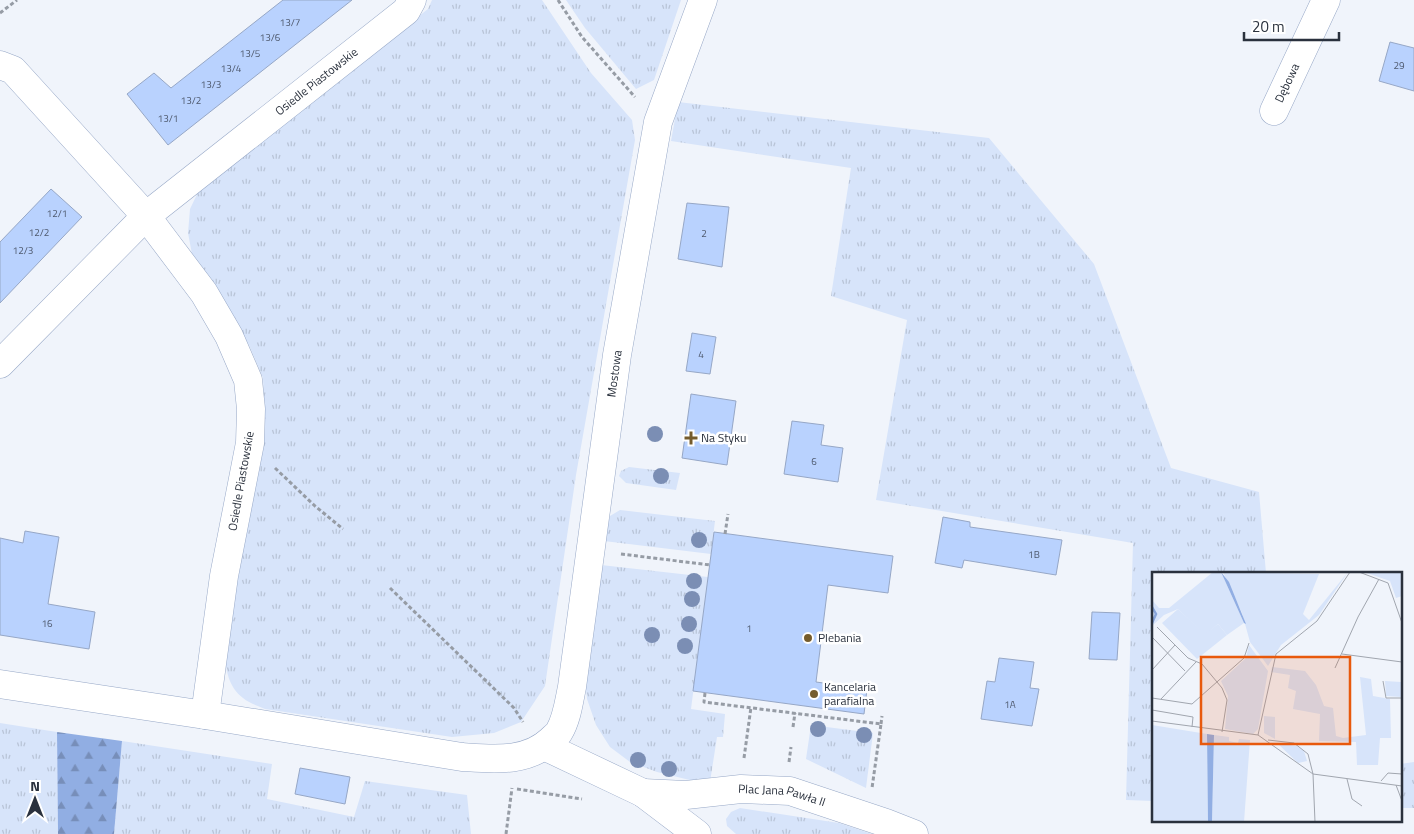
<svg xmlns="http://www.w3.org/2000/svg" width="1414" height="834" viewBox="0 0 1414 834" font-family="'Titillium Web',sans-serif">
<style>
.grass{fill:url(#grass-tufts)}
.forest{fill:url(#forest-firs)}
.building{fill:#b9d2fe;stroke:#96a7c6}
.lines{fill:none;stroke-linecap:round;stroke-linejoin:round}
.minor-casing{stroke:#97a8c7;stroke-width:29}
.tertiary-casing{stroke:#97a8c7;stroke-width:29}
.path{stroke:#969ca5;stroke-width:3;stroke-dasharray:4 2.5;stroke-linecap:butt}
.minor{stroke:#fff;stroke-width:28}
.tertiary{stroke:#fff;stroke-width:28}
.tree{fill:#7b8eb4}
.poi-dot{fill:#755c2d;stroke:#fff;stroke-width:2}
.labels{text-anchor:middle;stroke-width:5;stroke-linejoin:round;paint-order:stroke}
.number-label{font-size:10px;fill:#4e596d}
.street-label{font-size:12px;fill:#2a313d;stroke:#fff}
.poi-label{font-size:12px;fill:#2a313d;stroke:#fff;text-anchor:start}
.inset-river{fill:none;stroke:#87a4d9;stroke-width:2.5}
.inset-road{fill:none;stroke:#a1a6af;stroke-width:1}
.view{fill:#e8590c;fill-opacity:0.15;stroke:#e8590c;stroke-width:2.5}
.inset-edge{fill:none;stroke:#2a313d;stroke-width:2.5}
</style>
<defs>
<pattern id="grass-tufts" width="24" height="20" patternUnits="userSpaceOnUse" patternTransform="scale(1.25)"><rect width="24" height="20" fill="#d7e4fa"/><path d="M3 7l-1-3M5 7V3M7 7l1-3M15 17l-1-3M17 17v-4M19 17l1-3" fill="none" stroke="#b9c4d7"/></pattern>
<pattern id="forest-firs" width="22" height="20" patternUnits="userSpaceOnUse" patternTransform="scale(1.25)"><rect width="22" height="20" fill="#91aee3"/><path d="M5 1l3.5 6h-7zM16 11l3.5 6h-7z" fill="#778eb9"/></pattern>
</defs>
<rect width="100%" height="100%" fill="#f0f4fb"/>
<g class="grass">
<path d="M432 0H542L591 73 632 120 635 140 576 475 545 686 521 722 494 733 452 737 265 709C258 706 249 703 243 698 228 687 226 669 224 651L250 495 265 422 263 378 249 345 192 254 188 233 190 209 201 186 428 9Z"/>
<path d="M566 0H681L654 80 636 89 585 28Z"/>
<path d="M678 102 989 138 1094 264 1171 468 1259 492 1266 573H1153V801L1126 800 1133 543 876 500 907 320 831 296 851 168 671 141Z"/>
<path d="M629 467 680 473 676 490 626 483 619 476 621 471Z"/>
<path d="M620 510 715 521 711 554 604 541 610 516Z"/>
<path d="M601 565 708 577 691 709 725 714 723 737H717L710 782 706 784 657 772 630 762 610 747 596 725 587 699 584 671Z"/>
<path d="M0 723 57 732 58 834H0Z"/>
<path d="M811 725 873 733 866 788 806 759Z"/>
<path d="M122 741 272 764 267 799 354 817 365 781 467 795 471 834H114Z"/>
<path d="M1414 762V808H1400V764Z"/>
<path d="M740 808 839 823 872 834H736L727 826 726 819 731 812Z"/>
</g>
<path class="forest" d="M57 732 122 741 114 834H58Z"/>
<g class="building">
<path d="M283 0H352L168 145 127 94 154 73 171 88Z"/>
<path d="M1390 42 1414 48V91L1379 81Z"/>
<path d="M51 189 82 217 0 303V242Z"/>
<path d="M687 203 729 207 722 267 678 259Z"/>
<path d="M692 333 716 337 710 374 686 371Z"/>
<path d="M691 394 736 401 727 465 682 458Z"/>
<path d="M792 421 824 425 821 445 843 448 838 482 784 474Z"/>
<path d="M943 517 970 522V527L1062 540 1056 575 964 560 962 568 935 563Z"/>
<path d="M25 531 59 537 48 604 95 612 89 649 0 635V538L23 543Z"/>
<path d="M714 532 893 556 888 593 828 585 816 682 867 689 864 714 693 691Z"/>
<path d="M1092 612 1120 613 1117 660 1089 659Z"/>
<path d="M999 658 1034 662 1030 688 1039 689 1032 726 981 719 987 681 995 682Z"/>
<path d="M300 768 350 777 345 804 295 794Z"/>
</g>
<g class="lines">
<g class="minor-casing">
<g id="minor">
<path d="M0 65 13 70 146 216 204 293 229 336 248 380 251 409 250 443 224 576 205 715"/>
<path id="s1" d="M1274 111 1326 0"/>
<path id="s2" d="M0 364 146 216 406 11 412 0"/>
<path d="M544 746 643 793 697 834"/>
<path id="s3" d="M643 793 686 795 741 789 790 791 886 823 914 834"/>
</g>
</g>
<g class="tertiary-casing">
<g id="tertiary">
<path id="s4" d="M0 684 205 715 462 757C493 759 527 763 551 740 553 738 557 735 559 732 567 719 569 701 572 687L617 355 658 122 703 0"/>
</g>
</g>
<g class="path">
<path d="M558 0 582 37 635 97"/>
<path d="M0 13 17 0"/>
<path d="M275 468 315 506 343 529"/>
<path d="M725 534 728 514"/>
<path d="M621 554 710 565"/>
<path d="M390 588 514 708 523 722"/>
<path d="M705 693 704 702 881 724 872 788"/>
<path d="M881 724 882 716"/>
<path d="M793 727 795 713"/>
<path d="M744 758 751 707"/>
<path d="M789 762 791 747"/>
<path d="M517 789 582 799"/>
<path d="M506 834 512 788"/>
</g>
<use href="#minor" class="minor"/>
<use href="#tertiary" class="tertiary"/>
</g>
<g class="tree">
<circle cx="655" cy="434" r="8"/>
<circle cx="661" cy="476" r="8"/>
<circle cx="699" cy="540" r="8"/>
<circle cx="694" cy="581" r="8"/>
<circle cx="692" cy="599" r="8"/>
<circle cx="689" cy="624" r="8"/>
<circle cx="652" cy="635" r="8"/>
<circle cx="685" cy="646" r="8"/>
<circle cx="818" cy="729" r="8"/>
<circle cx="864" cy="735" r="8"/>
<circle cx="638" cy="760" r="8"/>
<circle cx="669" cy="769" r="8"/>
</g>
<g class="poi-dot">
<path d="M688.5 430.5h5v5h5v5h-5v5h-5v-5h-5v-5h5z"/>
<circle cx="808" cy="638" r="5"/>
<circle cx="814" cy="694" r="5"/>
</g>
<g class="labels">
<g class="number-label">
<text x="290" y="26">13/7</text>
<text x="270" y="41">13/6</text>
<text x="250" y="57">13/5</text>
<text x="1399" y="69">29</text>
<text x="231" y="72">13/4</text>
<text x="211" y="88">13/3</text>
<text x="191" y="104">13/2</text>
<text x="168" y="122">13/1</text>
<text x="57" y="217">12/1</text>
<text x="39" y="236">12/2</text>
<text x="704" y="237">2</text>
<text x="23" y="254">12/3</text>
<text x="701" y="358">4</text>
<text x="814" y="465">6</text>
<text x="1034" y="558">1B</text>
<text x="47" y="627">16</text>
<text x="749" y="632">1</text>
<text x="1010" y="708">1A</text>
</g>
<g class="street-label">
<text dy="4" stroke="none"><textPath href="#s2" startOffset="425">Osiedle Piastowskie</textPath></text>
<text dy="4" stroke="none"><textPath href="#s1" startOffset="31">Dębowa</textPath></text>
<text dy="4" stroke="none"><textPath href="#s4" startOffset="936">Mostowa</textPath></text>
<text transform="translate(241 481) rotate(-80)" y="4">Osiedle Piastowskie</text>
<text dy="4" stroke="none"><textPath href="#s3" startOffset="140">Plac Jana Pawła II</textPath></text>
</g>
<g class="poi-label">
<text x="701" y="442">Na Styku</text>
<text x="818" y="642">Plebania</text>
<text x="824" y="691">Kancelaria<tspan x="824" dy="14">parafialna</tspan></text>
</g>
</g>
<g transform="translate(1152 572)">
<rect width="250" height="250" fill="#f0f4fb"/>
<path d="M61 0H69L92 51 75 63 66 52 53 63 26 37 12 43 0 54V28L7 36H17ZM71 0 167 2 151 42 157 48 196 0 167 43 129 73 116 94 98 70 90 41ZM212 0H250V24L244 26 238 9ZM97 73 116 99 106 157 101 162 73 157 76 124 69 109 94 86ZM120 95 153 99 164 113 172 134 181 136 184 164 191 166 214 163 208 105 219 107 221 124 238 127 239 166H228L226 193H205L204 170 167 169 168 142 141 137 144 119 136 116 138 103 119 100ZM112 144 123 145V167L112 161ZM0 153 55 162 56 250H0ZM62 163 77 165V169L86 171 87 167 98 168 92 250H60ZM125 171 145 174 152 179 155 189 146 191Z" fill="#d7e4fa"/>
<path d="M69 0 77 10 94 52 92 51ZM55 162 62 163 60 250H56Z" fill="#91aee3"/>
<path d="M26 37 53 62 66 52 75 63 45 87 10 51ZM233 109 249 110 250 125 234 124ZM63 187H91L90 234H62Z" fill="#d7e4fa"/>
<path class="inset-river" d="M0 35 4 42 0 51"/>
<path class="inset-road" d="M207 0 236 11 250 51M5 55 36 86 50 92 70 116 75 128 70 160M0 65 33 99M190 82 250 90M183 96 206 45 227 7M0 98 23 73M231 109 234 126H250M0 126 40 132 92 86 97 71M9 127 44 90M0 138 41 145 40 155M0 149 106 163M106 163 124 82 165 49 198 0M106 163 161 202 250 214M116 168 142 171 156 182 161 202 163 250M195 207 200 227 210 234M229 209 236 201 250 202M244 213 250 229"/>
<path class="view" d="M49 85H198V172H49Z"/>
<rect width="250" height="250" class="inset-edge"/>
</g>
<g transform="translate(35 799)" stroke="#ffffff" stroke-width="4" paint-order="stroke">
<path d="M0-4L9 19L0 12L-9 19Z" fill="#2a313d"/>
<text y="-8" font-size="14" font-weight="bold" text-anchor="middle" fill="#2a313d">N</text>
</g>
<path d="M1244 32v8h95v-8" fill="none" stroke="#2a313d" stroke-width="2.5"/>
<text x="1252" y="32" font-size="15" fill="#2a313d" stroke="#ffffff" stroke-width="4" paint-order="stroke">20 m</text>
</svg>
